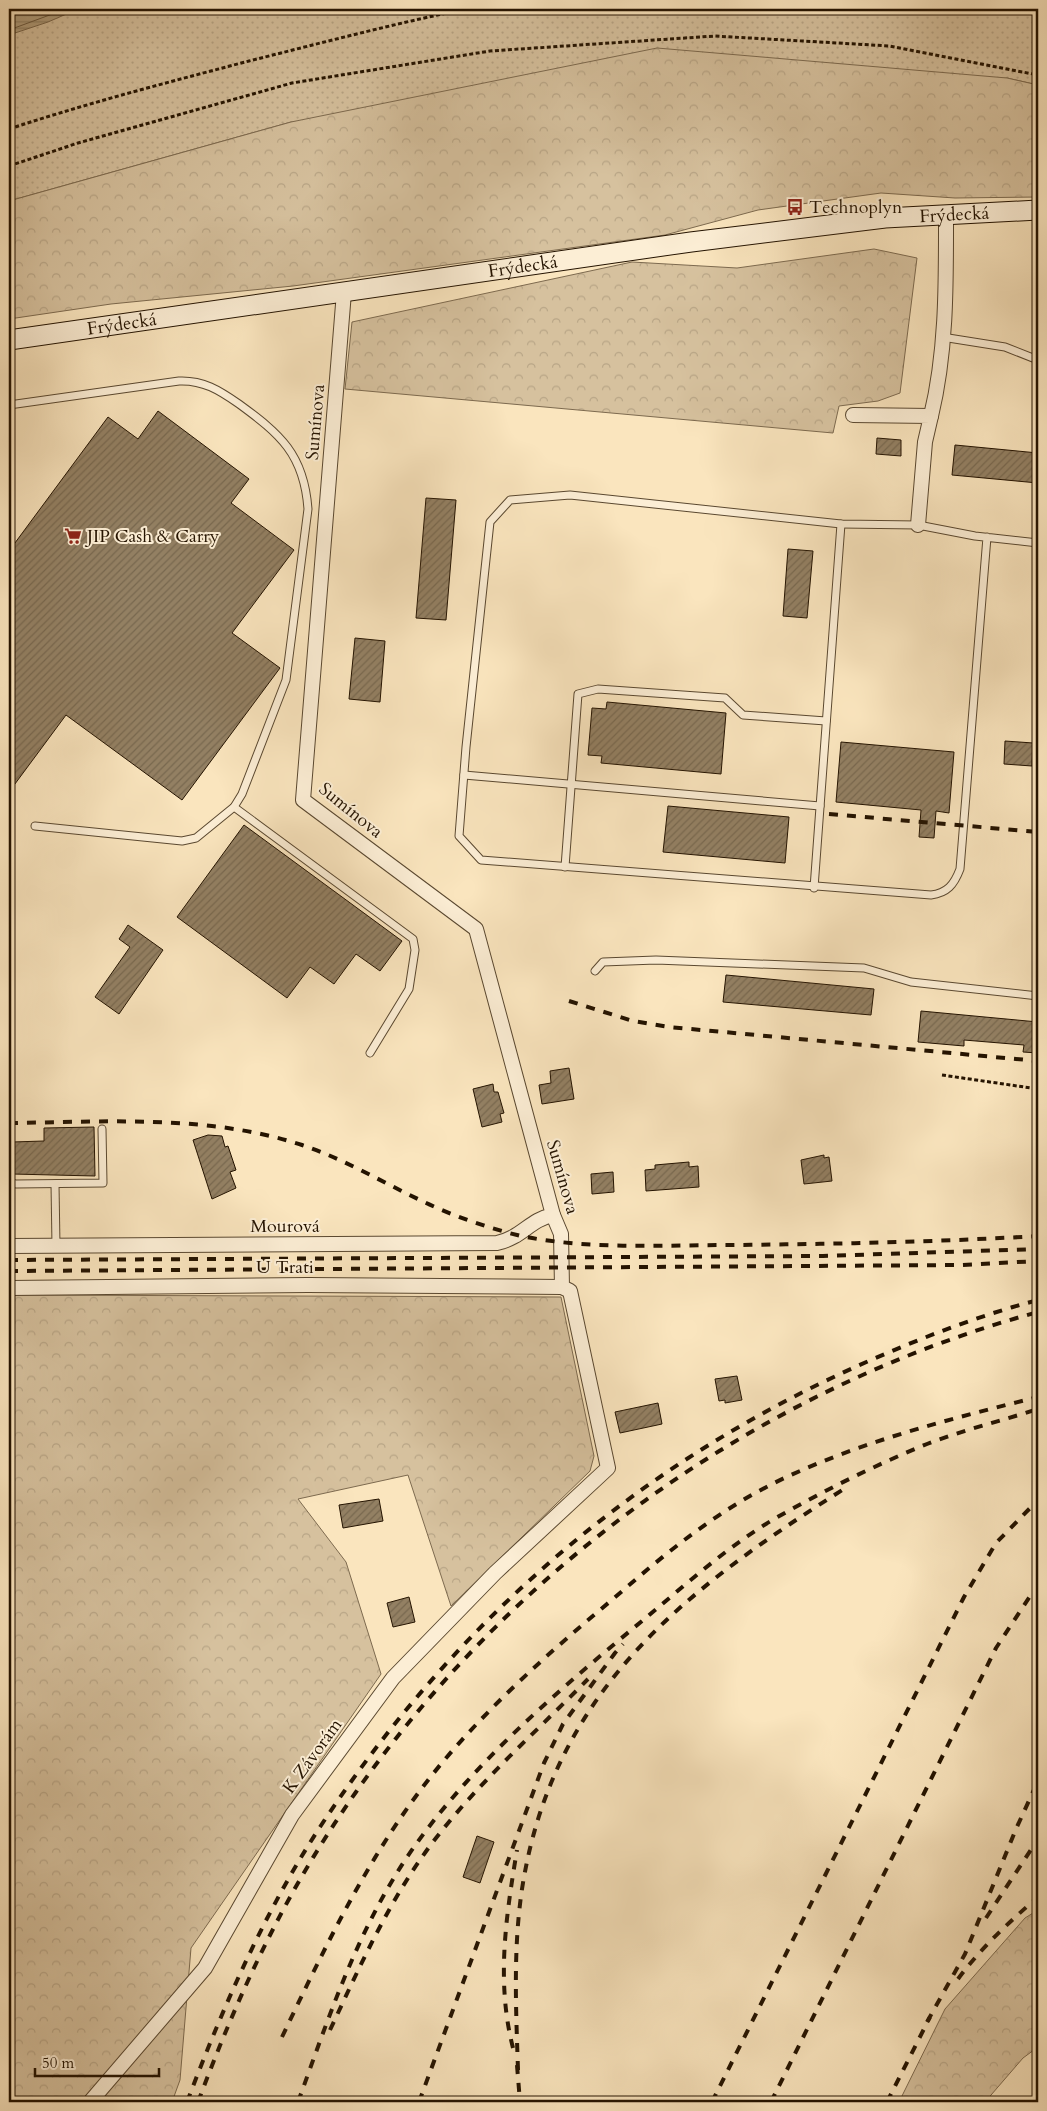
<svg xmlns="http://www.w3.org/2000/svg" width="1047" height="2111" viewBox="0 0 1047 2111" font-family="Cardo,serif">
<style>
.green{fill:url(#green-dots);stroke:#7d6a4f}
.forest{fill:url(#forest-crowns);stroke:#7d6a4f}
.water{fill:url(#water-rules);stroke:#79664b}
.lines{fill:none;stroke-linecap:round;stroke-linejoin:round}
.shore{stroke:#6a583e;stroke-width:1}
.building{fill:url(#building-hatch);stroke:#241300}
.lane-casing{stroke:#5a4830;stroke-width:9}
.street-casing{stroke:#5a4830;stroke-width:16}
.secondary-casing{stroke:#241300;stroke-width:21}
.path{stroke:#241300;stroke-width:3;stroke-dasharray:4 2.5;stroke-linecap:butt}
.lane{stroke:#fceed5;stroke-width:7}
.street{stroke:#fceed5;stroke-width:14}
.secondary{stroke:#fceed5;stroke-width:19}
.rail{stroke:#241300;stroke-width:4;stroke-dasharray:9 9;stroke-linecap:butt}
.labels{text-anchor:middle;stroke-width:4;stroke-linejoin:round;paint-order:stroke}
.poi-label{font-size:18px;fill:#241300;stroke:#fceed5;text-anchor:start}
.street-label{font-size:18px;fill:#241300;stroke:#fceed5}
</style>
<defs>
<pattern id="green-dots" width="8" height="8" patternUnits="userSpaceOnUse" patternTransform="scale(1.25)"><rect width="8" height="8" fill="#d6c19e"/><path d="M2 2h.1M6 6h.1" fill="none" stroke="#b8a586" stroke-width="1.8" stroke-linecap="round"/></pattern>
<pattern id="forest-crowns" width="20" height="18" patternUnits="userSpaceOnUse" patternTransform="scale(1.25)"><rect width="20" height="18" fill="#d6c19e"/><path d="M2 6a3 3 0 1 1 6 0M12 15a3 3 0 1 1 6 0" fill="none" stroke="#b8a586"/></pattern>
<pattern id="water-rules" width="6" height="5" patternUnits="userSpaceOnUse" patternTransform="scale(1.25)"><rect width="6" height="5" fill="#b19e7d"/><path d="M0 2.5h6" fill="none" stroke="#908064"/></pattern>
<pattern id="building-hatch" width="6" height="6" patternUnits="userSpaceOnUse" patternTransform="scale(1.25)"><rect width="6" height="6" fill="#938063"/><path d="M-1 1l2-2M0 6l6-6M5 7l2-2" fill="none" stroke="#78684f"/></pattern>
</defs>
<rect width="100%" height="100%" fill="#fae5be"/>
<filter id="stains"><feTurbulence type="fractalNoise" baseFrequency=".004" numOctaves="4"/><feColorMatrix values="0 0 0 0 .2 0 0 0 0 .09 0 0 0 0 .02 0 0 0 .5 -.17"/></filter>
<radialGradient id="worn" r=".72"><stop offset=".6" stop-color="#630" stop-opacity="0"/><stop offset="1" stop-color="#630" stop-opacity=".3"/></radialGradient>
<path class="green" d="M66 9H1038V85L1007 78 291 122 9 201V30Z"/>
<g class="forest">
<path d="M657 48 1007 78 1038 85V197L955 198 881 193 758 210 665 235 293 286 111 304 9 319V201L291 122Z"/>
<path d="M874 249 917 258 900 393 878 401 839 406 833 433 345 389 352 322 632 262 737 268Z"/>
<path d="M9 1295 561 1297 594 1456 590 1471 451 1606 408 1475 298 1499 346 1562 381 1674 191 1948 180 2080 172 2102H9Z"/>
<path d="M1038 1910V2047L1023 2058 985 2102H899L945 2009 1025 1918Z"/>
</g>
<path class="water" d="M9 9H78L48 22 9 35Z"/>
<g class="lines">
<path class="shore" d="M9 30 66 9"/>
</g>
<g class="building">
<path d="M158 411 249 479 231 503 294 550 232 633 280 668 182 800 66 715 9 792V551L108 417 138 439Z"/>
<path d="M877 438 901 440V456L876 454Z"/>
<path d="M955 445 1038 453V483L952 475Z"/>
<path d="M426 498 456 500 446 620 416 618Z"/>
<path d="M788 549 813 551 807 618 783 616Z"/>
<path d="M355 638 385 641 380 702 349 699Z"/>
<path d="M607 702 726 713 721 774 601 763 602 756 588 755 592 708 606 709Z"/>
<path d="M1005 741 1033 743 1032 766 1004 764Z"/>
<path d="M841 742 954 752 949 813 936 811 934 838 919 837 921 810 836 802Z"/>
<path d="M668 806 789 817 785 863 663 852Z"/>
<path d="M244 825 402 941 380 971 356 954 334 984 310 967 287 998 177 917Z"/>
<path d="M128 925 163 950 119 1014 95 997 130 947 119 939Z"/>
<path d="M726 975 874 989 871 1015 723 1002Z"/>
<path d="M921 1011 1038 1022V1053L1023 1052 1024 1045 964 1040V1046L918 1042Z"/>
<path d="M569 1068 574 1099 542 1104 539 1085 551 1083 550 1071Z"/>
<path d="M493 1084 494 1092H498L504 1113 500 1114 502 1122 482 1127 473 1089Z"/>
<path d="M94 1127 95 1176 12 1174V1142L44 1141V1128Z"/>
<path d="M208 1135 222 1136 225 1147 228 1146 236 1170 230 1172 236 1188 212 1199 193 1140Z"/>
<path d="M824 1155V1158L829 1157 832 1181 804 1184 801 1160Z"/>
<path d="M689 1162V1167L698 1166 699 1187 646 1191 645 1170 655 1169V1165Z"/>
<path d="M613 1172 614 1192 592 1194 591 1174Z"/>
<path d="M737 1376 742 1400 725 1403V1400L719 1401 715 1379Z"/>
<path d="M658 1403 662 1424 620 1433 615 1412Z"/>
<path d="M379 1499 383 1521 343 1528 339 1505Z"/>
<path d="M409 1597 415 1622 393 1627 387 1603Z"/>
<path d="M477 1836 494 1842 480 1883 463 1877Z"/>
</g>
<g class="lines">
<g class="lane-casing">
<g id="lane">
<path d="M942 337 1005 347 1038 360"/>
<path d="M9 405 179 381C203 380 219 390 239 404 280 434 304 454 308 509L286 680 242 794 234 807 196 838 182 841 35 826"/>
<path d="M987 537 960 869C954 885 947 893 931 895L481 860 459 836 466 747 490 522 510 500 570 495 841 524 918 525 975 536 1038 543"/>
<path d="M464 775 820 806"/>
<path d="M234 807 413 939 415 950 409 989 370 1053"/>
<path d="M565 867 578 694 598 689 725 698 743 715 826 721"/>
<path d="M814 888 841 524"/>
<path d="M595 971 603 962 656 960 864 968 911 982 1038 996"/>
<path d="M9 1182 16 1184 103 1183 102 1129"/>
<path d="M55 1184 56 1246"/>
</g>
</g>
<g class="street-casing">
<g id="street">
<path d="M853 415 931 416 925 442 918 525"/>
<path d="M931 416C947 350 946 281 946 214"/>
<path d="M9 1246 497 1243C523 1237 529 1220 553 1215"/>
<path d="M9 1288 308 1285 562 1287"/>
<path d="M90 2102 205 1968 292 1815 393 1678 495 1573 608 1468 570 1291 562 1287 561 1234 553 1215 476 929 303 800 344 292"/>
</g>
</g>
<g class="secondary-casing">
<g id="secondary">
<path id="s1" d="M9 340 691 242 885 218 1038 210"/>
</g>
</g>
<g class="path">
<path d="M9 129C88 103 169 82 249 61 321 43 393 24 466 9"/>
<path d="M9 166 78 143 292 83 490 51 715 36 889 46 1038 75"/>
<path d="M942 1075 1038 1089"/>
</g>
<use href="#lane" class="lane"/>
<use href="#street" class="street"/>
<use href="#secondary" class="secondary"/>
<g class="rail">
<path d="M829 814 1038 832"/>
<path d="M569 1001 633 1021 669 1027 1038 1061"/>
<path d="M9 1123C107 1122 207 1114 302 1145 344 1159 382 1182 422 1201 453 1216 488 1228 521 1236 590 1250 663 1245 732 1245 834 1244 936 1242 1038 1236"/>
<path d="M9 1260 823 1256 1038 1249"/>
<path d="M9 1271 962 1265 1038 1261"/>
<path d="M986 1918 1038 1839"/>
<path d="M958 1979C981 1948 1009 1922 1038 1897"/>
<path d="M927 2022 965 1954 1016 1829 1038 1781"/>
<path d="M330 2030C361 1964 391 1896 436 1838 481 1780 537 1731 588 1679"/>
<path d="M282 2037C328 1941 373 1846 441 1764 492 1703 552 1650 613 1599 668 1551 724 1505 791 1475 870 1439 954 1418 1038 1397"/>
<path d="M513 2048C496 1982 506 1916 517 1850"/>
<path d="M517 2065 520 2102"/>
<path d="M518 2070C516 2010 513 1949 522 1889 553 1689 686 1589 847 1487"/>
<path d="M187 2102C223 2007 264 1913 320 1827 457 1618 642 1460 871 1360 926 1336 981 1315 1038 1300"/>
<path d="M198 2102C226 2027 258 1953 298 1883 457 1606 730 1396 1038 1312"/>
<path d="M298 2102C330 2014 359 1925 414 1847 477 1758 565 1685 648 1616 691 1580 734 1541 783 1514 829 1488 878 1464 927 1444 963 1430 1001 1421 1038 1409"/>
<path d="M419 2102 544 1763 563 1724 615 1653 623 1644"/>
<path d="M712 2102 964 1597 996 1543 1038 1500"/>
<path d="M771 2102 996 1648 1038 1584"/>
<path d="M887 2102 930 2017"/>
<path d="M1029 2102 1038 2095"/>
</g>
</g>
<defs>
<g id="bus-bare" transform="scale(1.35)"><path d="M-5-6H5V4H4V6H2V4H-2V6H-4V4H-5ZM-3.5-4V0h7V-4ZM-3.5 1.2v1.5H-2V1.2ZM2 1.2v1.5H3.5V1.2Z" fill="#8f2418" stroke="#fceed5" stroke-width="2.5" paint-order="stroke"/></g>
<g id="supermarket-bare" transform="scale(1.35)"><path d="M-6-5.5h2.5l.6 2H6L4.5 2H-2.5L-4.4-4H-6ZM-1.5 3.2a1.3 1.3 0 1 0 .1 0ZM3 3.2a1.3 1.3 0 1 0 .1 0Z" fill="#8f2418" stroke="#fceed5" stroke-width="2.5" paint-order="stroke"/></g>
</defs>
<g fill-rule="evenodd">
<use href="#bus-bare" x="795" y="207"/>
<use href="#supermarket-bare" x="73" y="536"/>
</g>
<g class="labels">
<g class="poi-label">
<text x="809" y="213">Technoplyn</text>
<text x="87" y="542">JIP Cash &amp; Carry</text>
</g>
<g class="street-label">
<text dy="6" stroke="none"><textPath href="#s1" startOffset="954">Frýdecká</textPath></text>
<text dy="6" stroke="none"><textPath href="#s1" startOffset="519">Frýdecká</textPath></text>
<text dy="6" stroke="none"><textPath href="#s1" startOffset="114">Frýdecká</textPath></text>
<text transform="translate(315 422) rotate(-85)" y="6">Sumínova</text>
<text transform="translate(351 810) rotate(39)" y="6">Sumínova</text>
<text transform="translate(563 1177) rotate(74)" y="6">Sumínova</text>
<text x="285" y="1232">Mourová</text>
<text x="285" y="1273">U Trati</text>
<text transform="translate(312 1756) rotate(-54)" y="6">K Závorám</text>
</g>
</g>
<rect width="1047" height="2111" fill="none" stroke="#fae5be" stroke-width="30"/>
<rect x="10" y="10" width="1027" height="2091" fill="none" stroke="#241300" stroke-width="2.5"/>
<rect x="15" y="15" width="1017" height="2081" fill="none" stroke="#241300"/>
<path d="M35 2068v8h124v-8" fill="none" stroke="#241300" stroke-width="2.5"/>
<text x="42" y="2068" font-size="15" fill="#241300" stroke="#fceed5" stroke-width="4" paint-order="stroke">50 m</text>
<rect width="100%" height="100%" filter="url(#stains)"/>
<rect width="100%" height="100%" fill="url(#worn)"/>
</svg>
